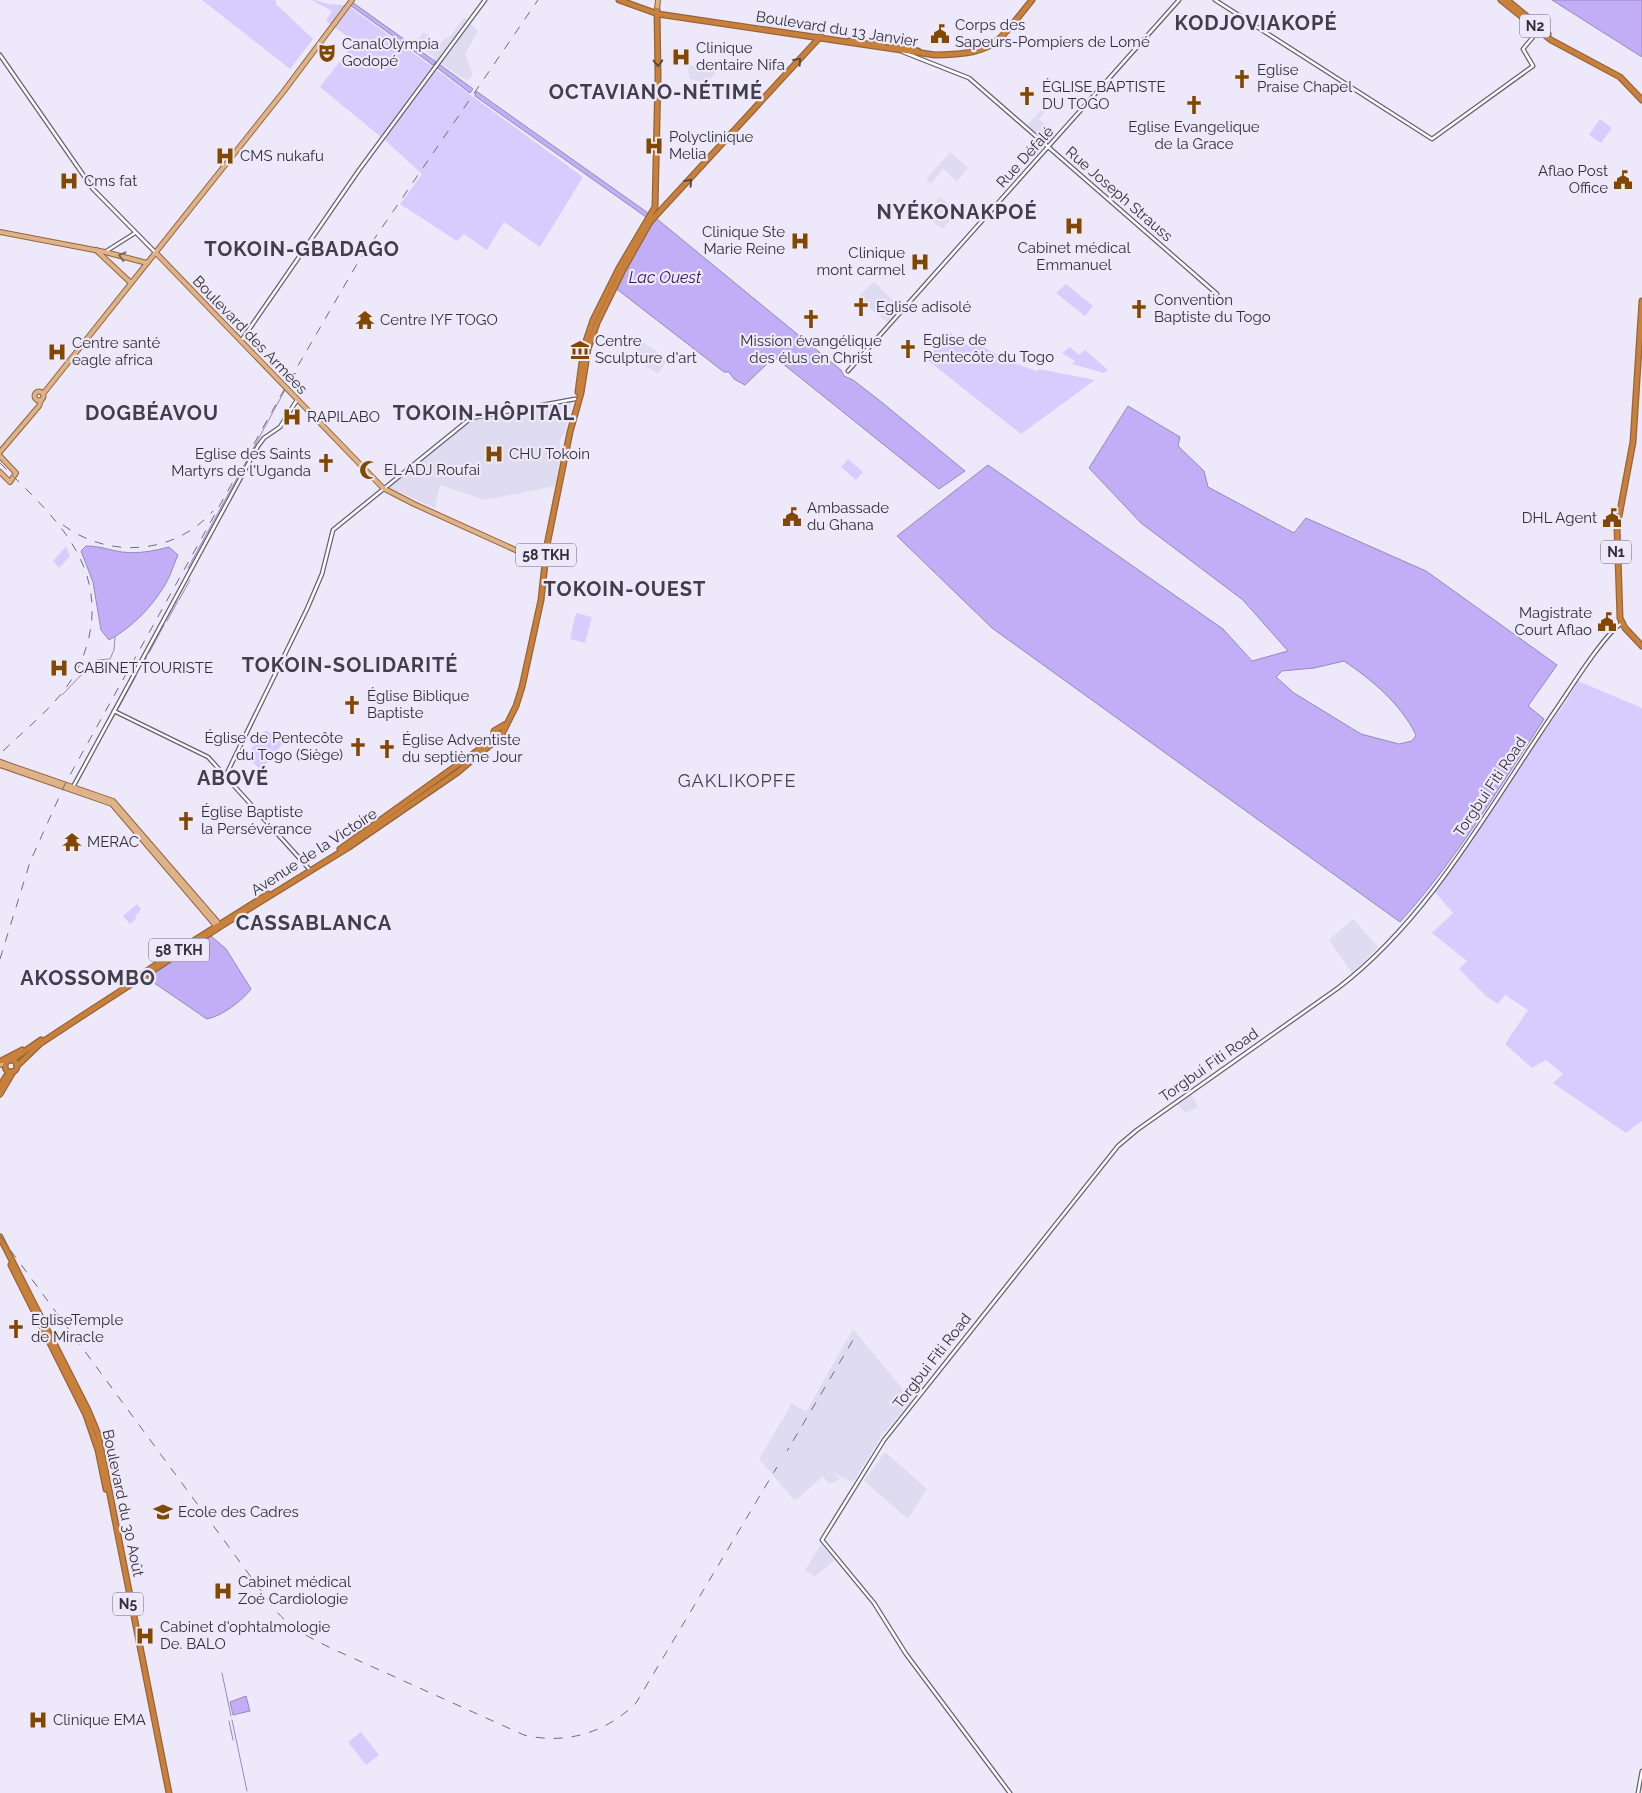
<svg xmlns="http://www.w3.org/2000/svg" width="1642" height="1793" viewBox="0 0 1642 1793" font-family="Raleway,sans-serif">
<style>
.built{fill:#dfdbf1}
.green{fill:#d8ccfe}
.water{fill:#c1aef7;stroke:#9688bd;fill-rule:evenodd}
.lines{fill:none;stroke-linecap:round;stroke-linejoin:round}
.stream{stroke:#9688bd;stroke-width:1}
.minor-casing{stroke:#64616e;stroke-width:5}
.major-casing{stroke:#94643a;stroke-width:6}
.highway-casing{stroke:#94643a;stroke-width:7}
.minor{stroke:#fff;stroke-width:2.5}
.major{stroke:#dfb389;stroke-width:4}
.highway{stroke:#c9803b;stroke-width:4.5}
.rail{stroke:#6f6d77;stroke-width:1;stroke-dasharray:9 9;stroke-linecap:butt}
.oneway{stroke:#5f4838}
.oneway2{stroke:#806b5c}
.labels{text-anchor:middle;stroke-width:4.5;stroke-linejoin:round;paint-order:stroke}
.shield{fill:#ede9fa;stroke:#6a6872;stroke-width:1}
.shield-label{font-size:14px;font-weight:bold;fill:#323037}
.poi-label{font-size:15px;fill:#323037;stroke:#ede9fa;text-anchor:start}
.street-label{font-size:15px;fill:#323037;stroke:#ede9fa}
.water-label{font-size:16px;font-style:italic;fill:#361367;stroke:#ede9fa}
.quarter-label{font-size:18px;letter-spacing:1px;fill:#423f4c;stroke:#ede9fa}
.district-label{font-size:20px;font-weight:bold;letter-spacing:1px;fill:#423f4c;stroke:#ede9fa}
</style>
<rect width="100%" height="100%" fill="#ede9fa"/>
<g class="built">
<path d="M464 17 478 31 465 54 473 75 467 81 440 63 415 99 426 63 431 64 434 58 415 41 424 32 440 43 452 34Z"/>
<path d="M688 65 716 69V72L708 83 689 79Z"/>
<path d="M1043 108 1046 111 1039 119 1057 134 1047 144 1026 126Z"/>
<path d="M950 152 968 168 957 181 943 169 931 184 926 179Z"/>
<path d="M940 197 956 212 943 229 923 215Z"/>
<path d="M874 282 901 308 888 323 857 298Z"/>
<path d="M641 341 668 359 658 374 631 356Z"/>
<path d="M571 401 566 430 560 440V459L555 486 485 500 440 485 435 508 387 487 472 419Z"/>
<path d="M1353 919 1378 947 1352 973 1329 940Z"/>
<path d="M1191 1094 1198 1107 1186 1113 1177 1104Z"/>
<path d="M853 1329 912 1400 880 1437 877 1444 853 1482 831 1472 840 1479 829 1484 823 1476 795 1501 759 1459 792 1403 806 1412Z"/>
<path d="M885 1452 927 1489 908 1519 864 1481Z"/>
<path d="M821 1544 835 1560 814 1577 805 1570Z"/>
</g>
<g class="green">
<path d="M202 0H276V4L313 39 290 69Z"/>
<path d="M312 0C317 0 319 2 324 3 334 6 341 3 350 7L583 177 540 247 504 222 487 250 464 234 457 241 400 204 422 174 387 142 320 87 355 42 326 21 332 11Z"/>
<path d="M695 85 709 86V100H695Z"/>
<path d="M1600 119 1612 128 1601 143 1589 135Z"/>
<path d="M1066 284 1093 306 1085 316 1056 293Z"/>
<path d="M951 333 970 347 976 343 1011 362 1037 371 1039 369 1095 380 1021 434 926 359Z"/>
<path d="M1070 347 1079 355 1085 350 1108 370 1104 373 1072 364 1075 361 1062 353Z"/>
<path d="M848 459 863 472 856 480 841 467Z"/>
<path d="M66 546 70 556 59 568 53 561Z"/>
<path d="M576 613 592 617 585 643 570 639Z"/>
<path d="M1578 681 1642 708V1121L1626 1133 1553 1083 1563 1074 1546 1060 1532 1068 1505 1044 1528 1010 1505 995 1498 1004 1487 997 1459 969 1467 961 1432 933 1453 913 1434 891 1527 755 1565 703Z"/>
<path d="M266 730 283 743 261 770 246 756Z"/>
<path d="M137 904 141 909 135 917 136 919 130 924 123 916Z"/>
<path d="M361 1732 379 1755 366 1765 348 1742Z"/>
</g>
<g class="water">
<path d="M1552 0H1642V57Z"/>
<path d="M352 2 436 62 433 65 350 5Z"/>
<path d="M439 64 473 89 470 93 436 67Z"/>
<path d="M476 91 648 213 646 217 475 96Z"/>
<path d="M657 219 841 370 844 376 853 380 879 400 965 471 939 489 777 359 771 360 745 385 734 379 729 372H724L618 290V285L643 235Z"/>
<path d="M1128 406 1180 437 1178 446 1204 471 1208 487 1294 533 1306 518 1426 571 1557 665 1528 706 1544 719C1499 788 1456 860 1400 922L992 628 897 536 988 465 1223 629 1252 661 1288 651 1243 600 1141 523 1089 468ZM1344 661C1372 680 1401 704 1416 735L1412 741 1399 744 1361 734 1294 693 1276 677 1282 671 1314 668Z"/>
<path d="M86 546C100 546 109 550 122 552 139 554 153 551 169 547L178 555C173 566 170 578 163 588 150 609 131 628 109 640L101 630 93 582 81 551Z"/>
<path d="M211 936 226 949 251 989C242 1001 222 1016 207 1019L147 978Z"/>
<path d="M246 1696 250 1711 233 1715 230 1702Z"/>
</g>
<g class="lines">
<g class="stream">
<path d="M188 568 285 390"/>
<path d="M179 600 190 580"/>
<path d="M167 621 178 601"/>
<path d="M149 653 164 625"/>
<path d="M143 664 147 656"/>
<path d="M62 695 86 670 94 667 97 660 110 659 114 650 115 637"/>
<path d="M118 709 136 676"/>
<path d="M110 723 115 714"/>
<path d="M0 759 15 765"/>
<path d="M47 776 56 779"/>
<path d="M222 1673 231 1716"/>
<path d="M232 1720 247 1791"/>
<path d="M229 1721 233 1740"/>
</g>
<g class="minor-casing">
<g id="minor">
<path d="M1215 0 1432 139 1533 66 1523 49 1539 30"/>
<path d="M903 52 969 78 1217 294"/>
<path d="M0 55 93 189 156 253"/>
<path d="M105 252 135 233"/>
<path d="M241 341 359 170 485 0"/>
<path d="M848 371 1179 0"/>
<path d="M114 711 208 757 311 871"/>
<path d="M226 775 307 609 322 574 333 530 471 418 575 399"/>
<path d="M73 787 258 446 264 438 280 427 297 400"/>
<path d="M1010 1793 906 1654 874 1603 822 1540 884 1440 1118 1146 1137 1130 1338 988C1431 917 1489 807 1555 711 1569 691 1604 634 1622 623"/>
<path d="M1638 1793 1642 1771"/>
</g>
</g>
<g class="major-casing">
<g id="major">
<path d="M657 10 658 0"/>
<path d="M0 232 105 252 147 263"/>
<path d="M96 250 131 283"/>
<path d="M156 253 383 488 414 504 542 562"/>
<circle cx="39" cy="396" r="4.5"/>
<path d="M43 394 284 91 352 0"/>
<path d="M0 452 39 406 41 400"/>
<path d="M0 456 16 473 10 482 0 472"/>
<path d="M0 762 113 801 221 926"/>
<path d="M0 765 112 804 217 927"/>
<path d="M0 1065 6 1062"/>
</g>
</g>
<g class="highway-casing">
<g id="highway">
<path d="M619 0 658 14 935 55C996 54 996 44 1032 0"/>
<path d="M1501 0 1551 40 1620 77 1642 100"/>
<path d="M1507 0 1548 34"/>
<path d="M849 41 884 46"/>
<path d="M891 47 918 51"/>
<path d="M1642 301 1633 442 1617 527 1620 618 1625 628 1642 646"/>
<path d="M578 392 584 347 593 320 619 268 655 207 658 76 657 10"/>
<path d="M494 737V731L504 725"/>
<path d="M340 849 488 743"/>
<path d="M179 950 268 894"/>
<path d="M133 980 162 961"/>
<path d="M12 1060 41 1040"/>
<circle cx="11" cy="1066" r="6"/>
<path d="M1 1061 22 1050"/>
<path d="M17 1066 41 1043 79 1018 221 926 349 847 458 772 501 736 516 706 522 687 541 600 547 545 570 432 581 393 588 349 597 323 623 270 650 222 821 36"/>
<path d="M0 1086 9 1072"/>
<path d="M0 1094 13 1072"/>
<path d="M0 1237 88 1410 98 1434 169 1793"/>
<path d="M11 1265 86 1415 98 1450 106 1489"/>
</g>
</g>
<use href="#minor" class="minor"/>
<use href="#major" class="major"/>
<use href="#highway" class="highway"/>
<g class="rail">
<path d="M0 463C43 507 94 548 92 614 91 641 81 668 65 689 47 713 21 733 0 754"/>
<path d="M63 525C109 559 174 555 213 511"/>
<path d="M0 959 30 862 65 784 285 388 357 264 538 0"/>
<path d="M0 1236 276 1611C293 1630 312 1639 335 1650L524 1735C565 1745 606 1733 636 1703L777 1467"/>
<path d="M793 1441 856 1335"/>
<path d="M787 1451 789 1448"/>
</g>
</g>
<defs><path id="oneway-chevron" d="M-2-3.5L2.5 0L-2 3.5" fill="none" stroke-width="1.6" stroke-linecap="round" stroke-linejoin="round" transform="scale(1.25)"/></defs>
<g class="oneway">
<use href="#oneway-chevron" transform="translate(798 61) rotate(-48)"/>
<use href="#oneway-chevron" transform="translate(658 63) rotate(88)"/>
<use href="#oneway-chevron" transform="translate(689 182) rotate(-48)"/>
</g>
<use class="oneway2" href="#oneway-chevron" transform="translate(122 256) rotate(-165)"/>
<defs>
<g id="civic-bare" transform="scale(1.5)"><path d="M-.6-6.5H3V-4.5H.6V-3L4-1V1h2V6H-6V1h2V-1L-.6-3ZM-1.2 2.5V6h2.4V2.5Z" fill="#834800" stroke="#ede9fa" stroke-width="2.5" paint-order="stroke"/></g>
<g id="theatre-bare" transform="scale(1.5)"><path d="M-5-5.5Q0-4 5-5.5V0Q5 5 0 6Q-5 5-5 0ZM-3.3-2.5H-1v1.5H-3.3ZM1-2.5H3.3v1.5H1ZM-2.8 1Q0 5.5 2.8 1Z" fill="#834800" stroke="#ede9fa" stroke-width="2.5" paint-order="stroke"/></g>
<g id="hospital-bare" transform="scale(1.5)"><path d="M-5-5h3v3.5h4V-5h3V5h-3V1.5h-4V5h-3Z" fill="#834800" stroke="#ede9fa" stroke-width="2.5" paint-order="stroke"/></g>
<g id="church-bare" transform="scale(1.5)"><path d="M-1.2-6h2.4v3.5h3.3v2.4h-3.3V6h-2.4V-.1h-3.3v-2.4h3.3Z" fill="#834800" stroke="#ede9fa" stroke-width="2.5" paint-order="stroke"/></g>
<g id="temple-bare" transform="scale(1.5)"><path d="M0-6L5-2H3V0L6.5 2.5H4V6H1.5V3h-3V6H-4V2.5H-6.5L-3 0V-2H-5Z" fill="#834800" stroke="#ede9fa" stroke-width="2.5" paint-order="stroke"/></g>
<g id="museum-bare" transform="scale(1.5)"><path d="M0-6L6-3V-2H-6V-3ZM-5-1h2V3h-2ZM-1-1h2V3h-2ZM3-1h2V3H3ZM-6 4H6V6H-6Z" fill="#834800" stroke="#ede9fa" stroke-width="2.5" paint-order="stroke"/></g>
<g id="mosque-bare" transform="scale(1.5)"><path d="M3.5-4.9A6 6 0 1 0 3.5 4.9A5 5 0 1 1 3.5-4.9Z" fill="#834800" stroke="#ede9fa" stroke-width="2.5" paint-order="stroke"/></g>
<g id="university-bare" transform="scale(1.5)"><path d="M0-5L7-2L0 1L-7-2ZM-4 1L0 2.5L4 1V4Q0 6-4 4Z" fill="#834800" stroke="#ede9fa" stroke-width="2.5" paint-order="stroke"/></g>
</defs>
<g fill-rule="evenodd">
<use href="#civic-bare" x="940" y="34"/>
<use href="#theatre-bare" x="327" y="53"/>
<use href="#hospital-bare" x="681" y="57"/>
<use href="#church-bare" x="1242" y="79"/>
<use href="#church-bare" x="1027" y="96"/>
<use href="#church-bare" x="1194" y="105"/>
<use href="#hospital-bare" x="654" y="146"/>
<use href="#hospital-bare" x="225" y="156"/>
<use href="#civic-bare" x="1623" y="180"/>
<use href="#hospital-bare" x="69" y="181"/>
<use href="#hospital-bare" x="1074" y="226"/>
<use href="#hospital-bare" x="800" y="241"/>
<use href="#hospital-bare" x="920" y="262"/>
<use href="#church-bare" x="861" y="307"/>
<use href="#church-bare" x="1139" y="309"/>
<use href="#church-bare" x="811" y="319"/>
<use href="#temple-bare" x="365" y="320"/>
<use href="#church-bare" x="908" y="349"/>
<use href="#museum-bare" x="580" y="350"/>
<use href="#hospital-bare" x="57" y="352"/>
<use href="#hospital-bare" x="292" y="417"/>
<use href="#hospital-bare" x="494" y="454"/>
<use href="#church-bare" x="326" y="463"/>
<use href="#mosque-bare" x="369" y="470"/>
<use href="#civic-bare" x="792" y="517"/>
<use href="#civic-bare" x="1612" y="518"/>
<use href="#civic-bare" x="1607" y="622"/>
<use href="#hospital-bare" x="59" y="668"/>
<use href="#church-bare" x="352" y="705"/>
<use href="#church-bare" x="358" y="747"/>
<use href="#church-bare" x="387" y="749"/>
<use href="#church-bare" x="186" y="821"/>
<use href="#temple-bare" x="72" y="842"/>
<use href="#church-bare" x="16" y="1329"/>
<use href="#university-bare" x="163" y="1512"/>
<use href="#hospital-bare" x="223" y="1591"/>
<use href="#hospital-bare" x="145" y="1636"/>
<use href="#hospital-bare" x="38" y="1720"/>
</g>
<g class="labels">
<g class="shield">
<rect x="1520" y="14.5" width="30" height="23" rx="4"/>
<rect x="1601" y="540.5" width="30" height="23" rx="4"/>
<rect x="516" y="543.5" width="60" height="23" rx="4"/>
<rect x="149" y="938.5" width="60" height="23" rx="4"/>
<rect x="113" y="1592.5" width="30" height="23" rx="4"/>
</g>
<g class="shield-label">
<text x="1535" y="31">N2</text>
<text x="1616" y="557">N1</text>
<text x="546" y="560">58 TKH</text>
<text x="179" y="955">58 TKH</text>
<text x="128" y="1609">N5</text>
</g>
<g class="poi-label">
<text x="955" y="30">Corps des<tspan x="955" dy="17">Sapeurs-Pompiers de Lomé</tspan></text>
<text x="342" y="49">CanalOlympia<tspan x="342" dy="17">Godopé</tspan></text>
<text x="696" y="53">Clinique<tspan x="696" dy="17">dentaire Nifa</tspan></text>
<text x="1257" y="75">Eglise<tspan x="1257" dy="17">Praise Chapel</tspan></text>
<text x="1042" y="92">ÉGLISE BAPTISTE<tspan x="1042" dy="17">DU TOGO</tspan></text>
<text x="1194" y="132" text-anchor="middle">Eglise Evangelique<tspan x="1194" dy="17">de la Grace</tspan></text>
<text x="669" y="142">Polyclinique<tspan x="669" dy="17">Melia</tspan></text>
<text x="240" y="161">CMS nukafu</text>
<text x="1608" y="176" text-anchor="end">Aflao Post<tspan x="1608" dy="17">Office</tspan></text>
<text x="84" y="186">Cms fat</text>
<text x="785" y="237" text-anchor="end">Clinique Ste<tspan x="785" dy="17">Marie Reine</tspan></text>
<text x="1074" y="253" text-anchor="middle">Cabinet médical<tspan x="1074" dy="17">Emmanuel</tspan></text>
<text x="905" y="258" text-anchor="end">Clinique<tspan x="905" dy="17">mont carmel</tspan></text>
<text x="1154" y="305">Convention<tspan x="1154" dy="17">Baptiste du Togo</tspan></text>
<text x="876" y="312">Eglise adisolé</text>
<text x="380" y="325">Centre IYF TOGO</text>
<text x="923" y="345">Eglise de<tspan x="923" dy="17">Pentecôte du Togo</tspan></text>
<text x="595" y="346">Centre<tspan x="595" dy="17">Sculpture d'art</tspan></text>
<text x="811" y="346" text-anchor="middle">Mission évangélique<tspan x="811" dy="17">des élus en Christ</tspan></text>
<text x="72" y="348">Centre santé<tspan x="72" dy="17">eagle africa</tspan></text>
<text x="307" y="422">RAPILABO</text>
<text x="311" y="459" text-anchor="end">Eglise des Saints<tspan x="311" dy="17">Martyrs de l'Uganda</tspan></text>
<text x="509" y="459">CHU Tokoin</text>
<text x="384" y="475">EL ADJ Roufai</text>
<text x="807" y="513">Ambassade<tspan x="807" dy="17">du Ghana</tspan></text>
<text x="1597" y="523" text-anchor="end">DHL Agent</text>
<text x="1592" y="618" text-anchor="end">Magistrate<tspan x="1592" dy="17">Court Aflao</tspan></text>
<text x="74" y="673">CABINET TOURISTE</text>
<text x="367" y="701">Église Biblique<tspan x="367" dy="17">Baptiste</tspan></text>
<text x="343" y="743" text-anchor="end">Église de Pentecôte<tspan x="343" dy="17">du Togo (Siège)</tspan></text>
<text x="402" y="745">Église Adventiste<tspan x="402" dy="17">du septième Jour</tspan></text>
<text x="201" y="817">Église Baptiste<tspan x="201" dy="17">la Persévérance</tspan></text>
<text x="87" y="847">MERAC</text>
<text x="31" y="1325">EgliseTemple<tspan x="31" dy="17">de Miracle</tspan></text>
<text x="178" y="1517">Ecole des Cadres</text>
<text x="238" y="1587">Cabinet médical<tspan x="238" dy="17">Zoé Cardiologie</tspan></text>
<text x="160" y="1632">Cabinet d'ophtalmologie<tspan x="160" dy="17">De. BALO</tspan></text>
<text x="53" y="1725">Clinique EMA</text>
</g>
<g class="street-label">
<text transform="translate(837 29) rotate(9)" y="5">Boulevard du 13 Janvier</text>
<text transform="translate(1025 157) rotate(-48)" y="5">Rue Défalé</text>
<text transform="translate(1119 194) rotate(41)" y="5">Rue Joseph Strauss</text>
<text transform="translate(250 335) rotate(46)" y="5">Boulevard des Armées</text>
<text transform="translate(1490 787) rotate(-56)" y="5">Torgbui Fiti Road</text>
<text transform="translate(314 852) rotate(-33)" y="5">Avenue de la Victoire</text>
<text transform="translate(1209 1065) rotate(-35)" y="5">Torgbui Fiti Road</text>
<text transform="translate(932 1361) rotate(-52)" y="5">Torgbui Fiti Road</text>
<text transform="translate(123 1503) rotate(78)" y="5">Boulevard du 30 Août</text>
</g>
<g class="water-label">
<text x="665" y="283">Lac Ouest</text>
</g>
<g class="quarter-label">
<text x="737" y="787">GAKLIKOPFE</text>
</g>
<g class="district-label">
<text x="1256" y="30">KODJOVIAKOPÉ</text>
<text x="656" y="99">OCTAVIANO-NÉTIMÉ</text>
<text x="957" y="219">NYÉKONAKPOÉ</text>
<text x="302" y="256">TOKOIN-GBADAGO</text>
<text x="152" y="420">DOGBÉAVOU</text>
<text x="484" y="420">TOKOIN-HÔPITAL</text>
<text x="625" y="596">TOKOIN-OUEST</text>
<text x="350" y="672">TOKOIN-SOLIDARITÉ</text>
<text x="233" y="785">ABOVÉ</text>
<text x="314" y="930">CASSABLANCA</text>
<text x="88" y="985">AKOSSOMBO</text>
</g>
</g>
</svg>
